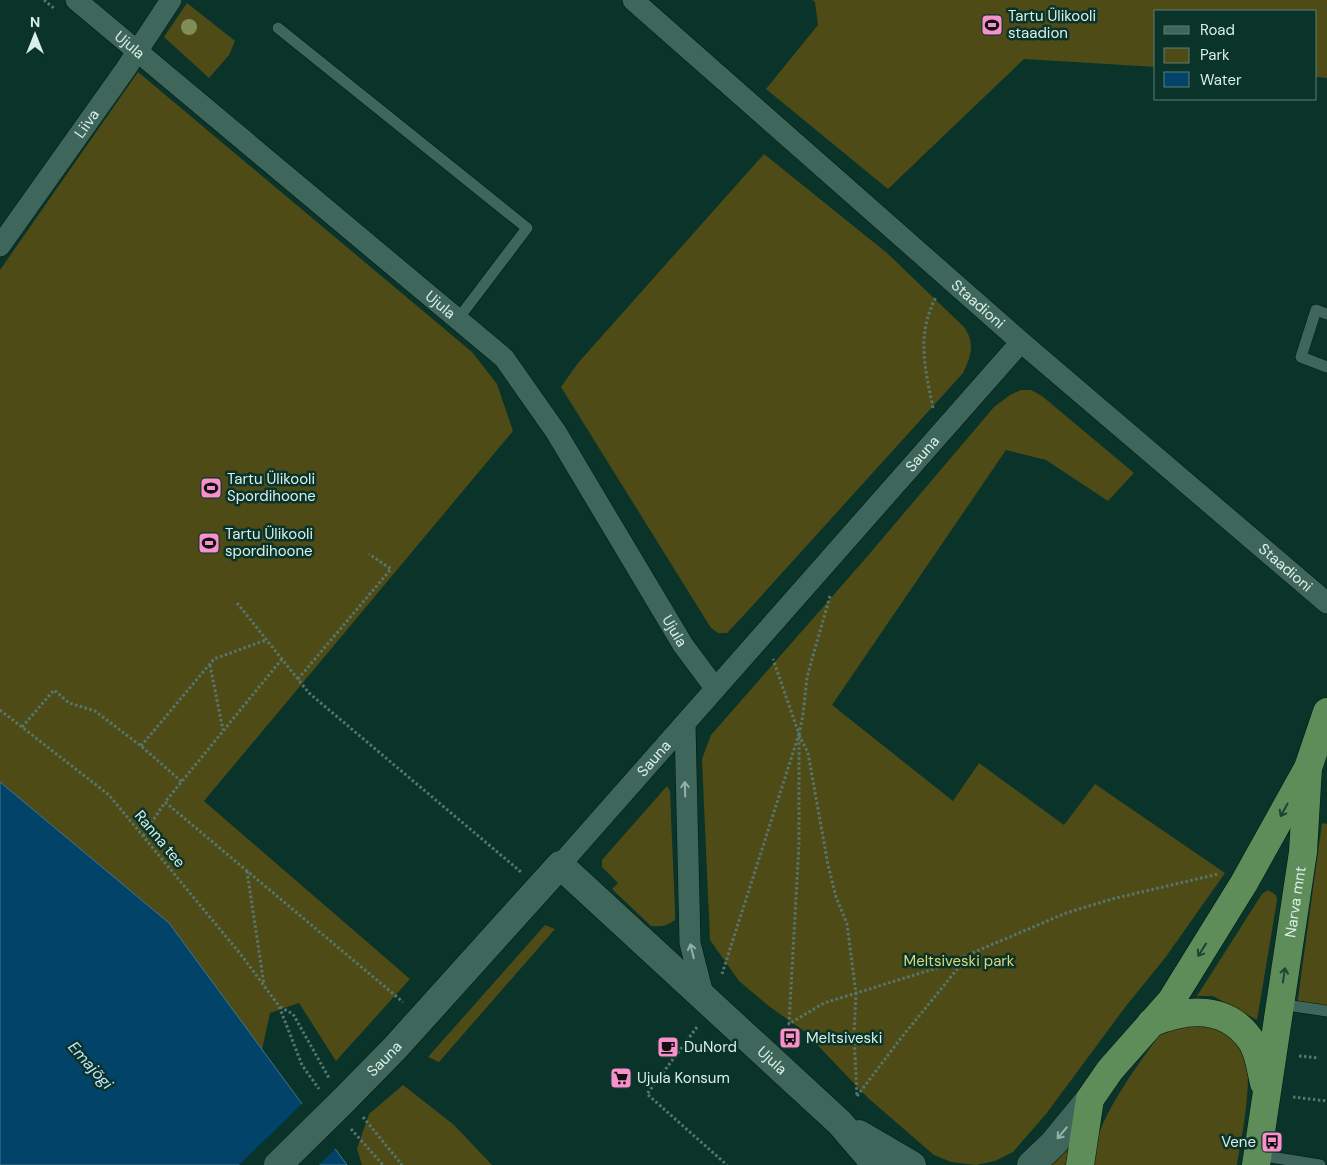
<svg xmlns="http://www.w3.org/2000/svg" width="1327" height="1165" viewBox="0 0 1327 1165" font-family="'DM Sans',sans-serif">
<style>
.green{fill:#4f4b17}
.water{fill:#014369;stroke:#42778f}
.pier{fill:#0a3329}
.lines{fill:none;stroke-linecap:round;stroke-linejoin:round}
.service-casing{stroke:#001912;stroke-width:12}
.minor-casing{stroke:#001912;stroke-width:22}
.tertiary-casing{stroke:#001912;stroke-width:29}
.secondary-casing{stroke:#001912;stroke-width:29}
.trunk-casing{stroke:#001912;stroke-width:29}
.path{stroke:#55776e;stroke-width:3;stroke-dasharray:2.5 2.5;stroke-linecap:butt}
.service{stroke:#3f665a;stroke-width:11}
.minor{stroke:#3f665a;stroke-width:21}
.tertiary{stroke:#3f665a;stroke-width:28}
.secondary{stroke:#3f665a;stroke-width:28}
.trunk{stroke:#5e8d59;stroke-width:28}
.tertiary-bridge-casing{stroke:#001912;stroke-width:29;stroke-linecap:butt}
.tertiary-bridge{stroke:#3f665a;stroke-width:28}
.tree{fill:#7f8e55}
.oneway{stroke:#94b1a8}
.oneway2{stroke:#1b4533}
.labels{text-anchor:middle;stroke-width:5;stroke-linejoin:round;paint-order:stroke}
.poi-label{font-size:15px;fill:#daefe8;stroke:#0a3329;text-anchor:start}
.street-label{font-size:15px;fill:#daefe8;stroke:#0a3329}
.park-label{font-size:15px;fill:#ded879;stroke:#0a3329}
.water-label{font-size:16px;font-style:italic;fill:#c4e2fb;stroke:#0a3329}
</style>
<rect width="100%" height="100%" fill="#0a3329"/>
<g class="green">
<path d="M812 0H1327V78L1316 77V11H1156V67L1024 59 888 189 766 89 818 25 815 2Z"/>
<path d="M187 3 235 41 229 55 209 78 164 37Z"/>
<path d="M138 72 472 352 497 384 513 431 204 801 410 979 336 1061 299 1003 270 1013 262 1050 169 923 0 782V270Z"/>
<path d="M764 154 887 253 965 328C975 345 971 356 963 373L744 615 727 633H718L711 628 561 387 578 363Z"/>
<path d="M1021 390H1031L1042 396 1134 473 1108 501 1046 460 1006 450 832 705 953 801 979 763 1064 825 1095 784 1225 873 1165 958 1126 1006 1046 1114 1013 1152 995 1161 976 1165 951 1162 934 1155 868 1098 804 1031 770 1007 739 981 710 940 702 759 711 735 865 559 994 407 1010 395Z"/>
<path d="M667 786 670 791 675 911V920C666 926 662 927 651 926L612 889 618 883 602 867V860Z"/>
<path d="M1322 823 1327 824V1011L1297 1006Z"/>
<path d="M1268 890 1276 895 1277 900 1257 1020 1213 996H1197L1262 894Z"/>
<path d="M545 925 555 929 439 1062 428 1057Z"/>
<path d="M1195 1021C1212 1027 1228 1033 1241 1047 1257 1064 1241 1141 1237 1165H1094C1089 1127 1141 1061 1163 1030Z"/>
<path d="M403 1085 454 1125 492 1165H362L357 1149 369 1114Z"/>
<path d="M1070 1137 1068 1165H1047Z"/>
</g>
<path class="water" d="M0 782 169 923 347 1165H0Z"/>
<path class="pier" d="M304 1102 337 1147 319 1165H239Z"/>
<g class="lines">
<g class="service-casing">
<g id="service">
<path d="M278 28 527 228 458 319"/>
<path d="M1327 314 1316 310 1301 357 1327 367"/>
<path d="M1280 1004 1327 1011"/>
<path d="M1258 1155 1320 1165"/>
</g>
</g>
<g class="minor-casing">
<g id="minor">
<path id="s1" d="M76 0 504 358 556 432 683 645 715 688"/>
<path id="s2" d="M633 0 1021 342 1327 603"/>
<path id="s3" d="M0 246 125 70 171 0"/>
<path d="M685 724 690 943 704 998"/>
<path id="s4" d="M560 865 1021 342"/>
</g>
</g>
<g class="tertiary-casing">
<g id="tertiary">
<path id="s5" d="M343 1101 395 1048 560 865 840 1123 876 1165"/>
<path d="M859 1134 912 1165"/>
</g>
</g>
<g class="secondary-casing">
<path id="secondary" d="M1031 1165 1053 1144 1090 1099"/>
</g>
<g class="trunk-casing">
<g id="trunk">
<path d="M1151 1023C1187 1008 1228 1005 1252 1042 1259 1053 1261 1071 1264 1083"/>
<path d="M1080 1165 1090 1099 1110 1070 1171 1001 1244 883 1308 768"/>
<path id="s6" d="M1256 1165 1303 852 1308 768 1327 712"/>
</g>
</g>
<g class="path">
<path d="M44 0 55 9"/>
<path d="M933 408C925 368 916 335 936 297"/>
<path d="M830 596 807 677 803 715 799 734V844L789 1024 824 1003 937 968 1066 913 1112 899 1218 874"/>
<path d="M237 603 309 693 521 872"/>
<path d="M282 659 165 802 403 1002"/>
<path d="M210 665 223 730"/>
<path d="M298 679 391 569 369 554"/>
<path d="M0 710 109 795 242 956 279 1006 302 1065 319 1089"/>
<path d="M22 727 54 690 69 703 95 711 141 746 182 782"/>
<path d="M799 735 808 753 828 865 836 897 847 924 856 994 854 1034 857 1097"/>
<path d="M141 746 214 659 266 640"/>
<path d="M143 836 165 802"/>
<path d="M247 871 264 985"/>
<path d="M722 974 799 734 773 659"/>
<path d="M280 1007 293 1014 329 1078"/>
<path d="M697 1027 647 1094 727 1165"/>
<path d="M1299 1056 1319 1058"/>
<path d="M857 1096 901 1038 968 956"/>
<path d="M1293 1097 1327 1101"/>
<path d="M363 1117 402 1165"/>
<path d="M351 1129 383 1165"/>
</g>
<use href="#service" class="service"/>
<use href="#minor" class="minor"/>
<use href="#tertiary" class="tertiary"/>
<use href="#secondary" class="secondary"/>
<use href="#trunk" class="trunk"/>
<g class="tertiary-bridge-casing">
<path id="tertiary-bridge" d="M278 1165 343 1101"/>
</g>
<use href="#tertiary-bridge" class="tertiary-bridge"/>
</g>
<circle class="tree" cx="189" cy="27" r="8"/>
<defs><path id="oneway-shaft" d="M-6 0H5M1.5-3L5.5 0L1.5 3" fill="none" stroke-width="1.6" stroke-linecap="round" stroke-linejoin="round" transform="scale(1.25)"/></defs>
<g class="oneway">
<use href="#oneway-shaft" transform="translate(685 789) rotate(-92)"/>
<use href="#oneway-shaft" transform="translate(692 951) rotate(-104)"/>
<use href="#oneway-shaft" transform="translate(1062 1133) rotate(130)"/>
</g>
<g class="oneway2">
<use href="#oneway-shaft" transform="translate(1284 810) rotate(119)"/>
<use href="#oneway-shaft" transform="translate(1202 950) rotate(122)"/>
<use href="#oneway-shaft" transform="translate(1284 975) rotate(-81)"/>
</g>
<defs>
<g id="stadium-square" transform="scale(1.125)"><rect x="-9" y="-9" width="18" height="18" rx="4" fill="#f890cb" stroke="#0a3329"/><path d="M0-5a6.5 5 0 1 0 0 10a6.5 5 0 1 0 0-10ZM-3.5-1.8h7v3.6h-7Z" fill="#111"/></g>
<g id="bus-square" transform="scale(1.125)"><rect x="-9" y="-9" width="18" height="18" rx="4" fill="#f890cb" stroke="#0a3329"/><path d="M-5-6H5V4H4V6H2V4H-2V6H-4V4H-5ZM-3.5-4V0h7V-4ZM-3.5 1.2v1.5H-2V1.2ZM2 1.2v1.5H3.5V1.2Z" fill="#111"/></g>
<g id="cafe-square" transform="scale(1.125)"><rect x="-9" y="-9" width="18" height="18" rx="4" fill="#f890cb" stroke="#0a3329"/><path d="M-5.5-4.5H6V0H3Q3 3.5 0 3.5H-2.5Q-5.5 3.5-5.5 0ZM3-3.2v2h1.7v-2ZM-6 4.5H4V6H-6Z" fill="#111"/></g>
<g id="supermarket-square" transform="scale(1.125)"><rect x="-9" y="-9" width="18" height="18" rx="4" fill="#f890cb" stroke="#0a3329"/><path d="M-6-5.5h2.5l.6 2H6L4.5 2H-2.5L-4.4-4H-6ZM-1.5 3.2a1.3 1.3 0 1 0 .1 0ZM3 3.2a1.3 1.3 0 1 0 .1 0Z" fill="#111"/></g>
</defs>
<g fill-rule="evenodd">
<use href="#stadium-square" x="992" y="25"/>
<use href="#stadium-square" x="211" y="488"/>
<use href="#stadium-square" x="209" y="543"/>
<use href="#bus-square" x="790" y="1038"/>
<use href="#cafe-square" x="668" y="1047"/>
<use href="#supermarket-square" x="621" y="1078"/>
<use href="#bus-square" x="1272" y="1142"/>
</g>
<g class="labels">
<g class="poi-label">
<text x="1008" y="21">Tartu Ülikooli<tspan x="1008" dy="17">staadion</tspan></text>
<text x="227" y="484">Tartu Ülikooli<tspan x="227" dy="17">Spordihoone</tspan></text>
<text x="225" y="539">Tartu Ülikooli<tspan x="225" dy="17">spordihoone</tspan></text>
<text x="806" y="1043">Meltsiveski</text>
<text x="684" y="1052">DuNord</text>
<text x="637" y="1083">Ujula Konsum</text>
<text x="1256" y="1147" text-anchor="end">Vene</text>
</g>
<g class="street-label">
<text dy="5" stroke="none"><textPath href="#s1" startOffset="70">Ujula</textPath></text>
<text dy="5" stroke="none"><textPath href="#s3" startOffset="150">Liiva</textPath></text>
<text dy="5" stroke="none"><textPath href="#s2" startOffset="460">Staadioni</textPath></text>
<text dy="5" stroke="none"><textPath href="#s1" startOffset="475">Ujula</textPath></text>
<text dy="5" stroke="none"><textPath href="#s4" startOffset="548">Sauna</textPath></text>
<text dy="5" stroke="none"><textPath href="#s2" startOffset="865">Staadioni</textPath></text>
<text dy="5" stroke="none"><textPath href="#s1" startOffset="880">Ujula</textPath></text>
<text dy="5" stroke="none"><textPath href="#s4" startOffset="142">Sauna</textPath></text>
<text transform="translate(160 839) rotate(50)" y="5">Ranna tee</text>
<text dy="5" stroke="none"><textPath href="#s6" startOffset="266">Narva mnt</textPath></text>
<text dy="5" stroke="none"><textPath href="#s5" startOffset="59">Sauna</textPath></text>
<text dy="5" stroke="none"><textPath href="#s5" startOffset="609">Ujula</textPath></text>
</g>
<g class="park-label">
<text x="959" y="966">Meltsiveski park</text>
</g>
<g class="water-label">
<text transform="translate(91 1065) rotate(48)" y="6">Emajõgi</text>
</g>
</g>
<rect x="1154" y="10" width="162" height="90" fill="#0a3329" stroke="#5d7e75"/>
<rect x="1164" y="26" width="25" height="8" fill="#3f665a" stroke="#5d7e75"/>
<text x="1200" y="35" font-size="15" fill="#daefe8">Road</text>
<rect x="1164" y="48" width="25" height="15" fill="#4f4b17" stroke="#5d7e75"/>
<text x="1200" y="60" font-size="15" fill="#daefe8">Park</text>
<rect x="1164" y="72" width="25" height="15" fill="#014369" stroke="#5d7e75"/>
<text x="1200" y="85" font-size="15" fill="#daefe8">Water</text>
<g transform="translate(35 35)" stroke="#0a3329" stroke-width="4" paint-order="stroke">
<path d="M0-4L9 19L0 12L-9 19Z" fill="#daefe8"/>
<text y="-8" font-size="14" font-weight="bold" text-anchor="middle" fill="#daefe8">N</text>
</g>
</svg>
